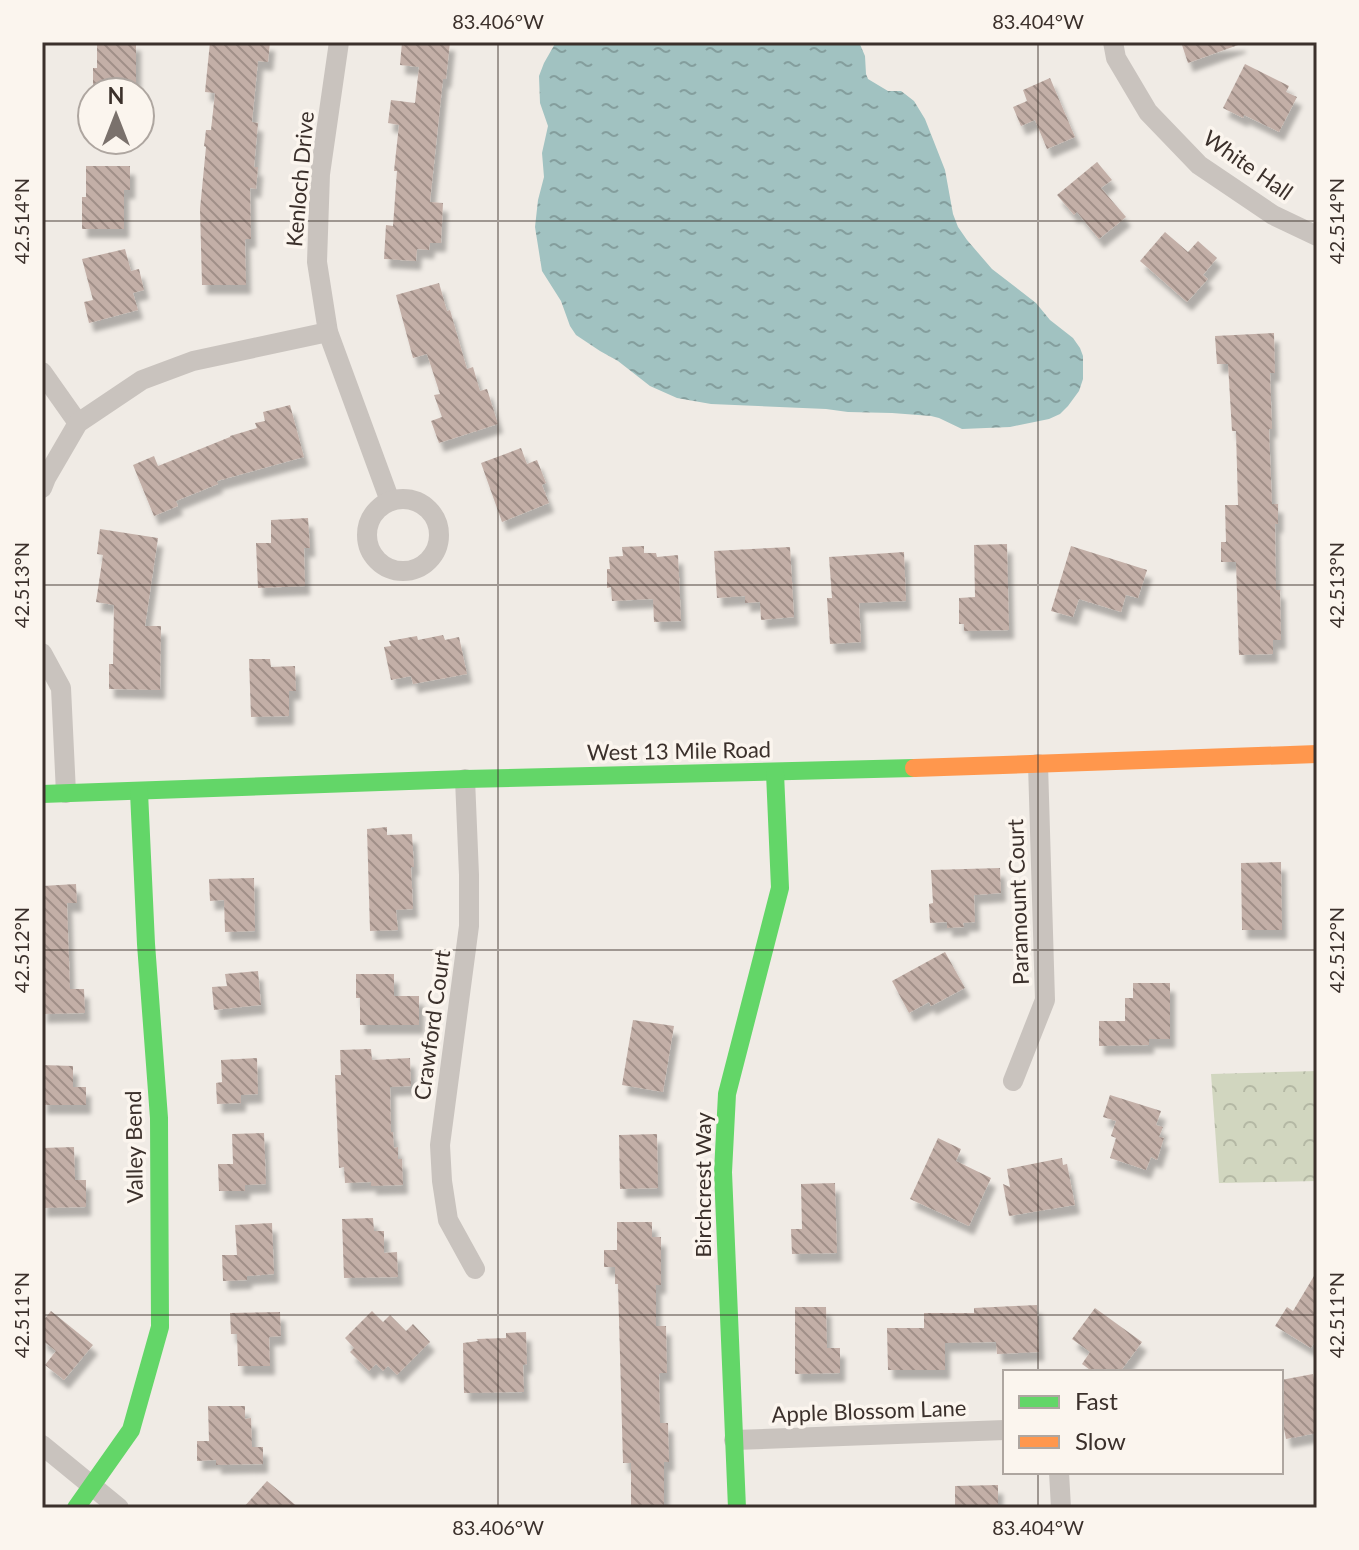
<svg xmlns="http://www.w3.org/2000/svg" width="1359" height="1550" viewBox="0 0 1359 1550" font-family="Lato,sans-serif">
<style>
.forest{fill:url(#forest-crowns)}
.water{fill:url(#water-ripples)}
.building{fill:url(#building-back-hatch);filter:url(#shadow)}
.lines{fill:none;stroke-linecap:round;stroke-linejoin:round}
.street{stroke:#c9c3be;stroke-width:20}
.fast{stroke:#63d668;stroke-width:18}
.slow{stroke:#ff974d;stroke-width:18}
.ticks{fill:none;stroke:#3b302b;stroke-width:2;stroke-opacity:0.45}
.labels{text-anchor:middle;stroke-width:7;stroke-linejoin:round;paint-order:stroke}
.street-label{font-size:22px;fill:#3b302b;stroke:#fbf5ee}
.neatline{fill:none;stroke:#3b302b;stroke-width:3}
.ticks-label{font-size:20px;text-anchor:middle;fill:#3b302b}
</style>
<defs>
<pattern id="forest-crowns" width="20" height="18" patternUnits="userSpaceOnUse" patternTransform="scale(2)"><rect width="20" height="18" fill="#d1d6bf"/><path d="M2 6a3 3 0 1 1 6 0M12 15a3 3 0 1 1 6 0" fill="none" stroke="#b4b8a4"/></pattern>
<pattern id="water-ripples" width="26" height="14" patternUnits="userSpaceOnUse" patternTransform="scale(2)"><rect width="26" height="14" fill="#a1c2c1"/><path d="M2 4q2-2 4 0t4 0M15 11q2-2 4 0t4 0" fill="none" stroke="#849e9d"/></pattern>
<pattern id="building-back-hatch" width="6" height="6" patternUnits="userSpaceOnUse" patternTransform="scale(2)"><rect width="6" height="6" fill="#c3afa7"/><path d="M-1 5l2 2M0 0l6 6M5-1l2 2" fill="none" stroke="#a08f88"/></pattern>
<filter id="shadow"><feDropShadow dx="5" dy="9" stdDeviation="2" flood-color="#0004"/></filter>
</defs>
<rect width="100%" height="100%" fill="#f0ebe5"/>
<path class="forest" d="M1317 1071V1181L1219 1183 1211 1074Z"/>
<path class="water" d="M556 42H859L865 56 866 74 868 79 888 91H901L905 94 914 101 925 119 945 170 953 214 958 227 967 240 992 269 1036 303 1050 320 1073 338 1080 348 1083 356V379L1079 391 1068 406 1060 414 1049 419 1010 427 962 429 939 418 931 416 892 413 848 412 826 409 711 404 677 398 650 386 618 361 600 351 576 335 570 326 561 301 542 271 535 227 538 200 544 177 542 153 548 126 540 103 539 76 544 63Z"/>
<g class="building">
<path d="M97 42H136V84L131 83V92H93V68H97Z"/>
<path d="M210 42H270L268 62 258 61 252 122 258 123 254 167H258L256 189 250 188 251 239H245L246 285H202L200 209 206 147 204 146 206 130H211L215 93 205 92Z"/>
<path d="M402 42H450L446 79H443L430 202 443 203 441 243H430L429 250 417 249 416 261 384 259 386 225 393 226 397 171H394L399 125 388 123 391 100 415 103 419 67 400 65Z"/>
<path d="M1181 42H1241V44L1188 63Z"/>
<path d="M1245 64 1289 86 1286 92 1297 97 1279 132 1244 115 1243 118 1223 108Z"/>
<path d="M1050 78 1075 137 1047 149 1035 120 1021 126 1013 107 1027 101 1023 90Z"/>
<path d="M1097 162 1112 180 1101 188 1126 217 1099 239 1077 212 1074 215 1057 195Z"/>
<path d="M86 166H130V190H124V229H82V197H86Z"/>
<path d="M1165 232 1188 252 1198 241 1217 258 1203 275 1208 279 1187 302 1140 261Z"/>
<path d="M125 249 131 271 139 269 144 290 133 293 138 310 89 323 84 302 93 300 82 259Z"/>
<path d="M439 283 447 311 450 310 467 369 473 367 480 391 487 389 498 424 439 443 431 421 442 417 434 395 440 394 427 354 413 358 396 295Z"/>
<path d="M1274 333 1275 373H1270L1272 429H1269L1272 504H1278V524H1275L1276 590H1280L1281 640H1273V654L1239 655 1236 562H1221V542H1226L1225 505H1238L1236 431H1232L1228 364H1217L1215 336Z"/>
<path d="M290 405 304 457 217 481 218 484 176 501 178 506 154 516 133 465 154 456 158 466 230 437V436L257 428 255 423 265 421 263 412Z"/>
<path d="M521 448 527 464 537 460 546 483 542 485 549 503 502 522 481 463Z"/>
<path d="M308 518 310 548H304L305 586 258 588 256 543H271V520Z"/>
<path d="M100 529 158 538 145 626H161L160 690 109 689V664H113L114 605 96 602 103 555 97 554Z"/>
<path d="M1007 544 1009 630 964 631V624H959V598L975 597 974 545Z"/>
<path d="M644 546V553H656L657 557 678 555 681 621 654 622 653 599 612 601 611 587 607 588V569H610L609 557 623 556 622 547Z"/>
<path d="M1071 546 1147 570 1138 598 1126 595 1121 612 1079 599 1073 617 1051 611Z"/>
<path d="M790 547 794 617 761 620 760 602 745 603V596L717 598 714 551Z"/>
<path d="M904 552 906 601 859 603 861 642 830 644 827 598H832L829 557Z"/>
<path d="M443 635 445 640 459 637 467 674 413 684 411 676 391 680 384 647 391 646 389 641 417 636 418 640Z"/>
<path d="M249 659H270L271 667 295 666 296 691H289V716L251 717Z"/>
<path d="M387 827V835L412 834 414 867H411L413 909 396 910 398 930 370 931 367 829Z"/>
<path d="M1281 862 1282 930H1242L1241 863Z"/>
<path d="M1000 868 1001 893 974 895 975 922 963 923 964 927 947 928V922L930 923 929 904 933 903 931 870Z"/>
<path d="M254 878 255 931 225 932 224 900 210 901 209 879Z"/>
<path d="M76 884 77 903H67L70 989H84L85 1013 42 1014V886Z"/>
<path d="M945 952 965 988 931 1006 929 1002 909 1013 892 981Z"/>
<path d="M258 971 261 1005 214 1010 212 987 227 986 225 974Z"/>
<path d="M356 974H394V996H419V1025H360V998H356Z"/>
<path d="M1133 983H1170V1039H1149V1045L1099 1046V1021H1125V998H1133Z"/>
<path d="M633 1020 674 1026 663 1092 622 1085Z"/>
<path d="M371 1049 372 1060 410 1058 411 1086 390 1087 391 1132H393L394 1148 398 1147V1159H402L403 1185 371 1186V1182L345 1183 344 1167 339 1168 335 1075H341L340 1050Z"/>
<path d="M257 1058 258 1094 241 1095V1103L217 1104 216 1083 222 1082 221 1060Z"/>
<path d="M42 1065 73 1066V1087H86V1105H42Z"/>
<path d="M1110 1095 1161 1111 1156 1125 1163 1127 1159 1137 1164 1138 1157 1160 1151 1157 1146 1170 1110 1158 1116 1138 1111 1136 1116 1121 1103 1117Z"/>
<path d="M264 1133 266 1184 245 1185V1191H219L218 1164H233L232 1134Z"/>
<path d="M657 1134 658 1188 620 1189 619 1135Z"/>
<path d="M938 1138 961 1149 956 1161 991 1178 969 1226 910 1199Z"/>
<path d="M74 1147 75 1180H86V1207L42 1208V1148Z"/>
<path d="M1062 1158 1063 1165 1067 1164 1075 1205 1009 1216 1003 1184 1010 1187 1007 1169Z"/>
<path d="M835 1183 837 1253 792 1254 791 1229H802L801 1184Z"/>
<path d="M373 1218 374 1231H384V1253L397 1252 398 1277 344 1278 342 1219Z"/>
<path d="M617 1222H652V1237H661V1285H656V1326H666L667 1373H659L660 1423H668L669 1462H664V1508H631V1463H623L618 1284H615V1267H604V1250H617Z"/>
<path d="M272 1223 274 1274 247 1276V1280L223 1281 222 1255H237L235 1225Z"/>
<path d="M1317 1271V1338L1311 1348 1275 1326 1287 1307 1293 1311Z"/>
<path d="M1037 1305 1039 1352 997 1354 996 1342 945 1343V1370H888L887 1328H924V1313H974V1308Z"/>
<path d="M795 1307H826L827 1348H840V1373L795 1374Z"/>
<path d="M1095 1308 1142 1342 1120 1372H1093L1082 1364 1090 1352 1072 1339Z"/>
<path d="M51 1311 93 1345 64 1380 45 1365 56 1351 42 1340V1322Z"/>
<path d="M372 1311 383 1322 390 1315 406 1331 413 1324 430 1342 397 1375 388 1366 383 1371 376 1364 369 1371 350 1352 354 1348 345 1338Z"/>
<path d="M280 1312 281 1336 269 1337 270 1366H238L237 1334H231L230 1313Z"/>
<path d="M526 1332 527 1364 523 1365 524 1392 464 1393 463 1343 478 1341 477 1339 506 1338V1333Z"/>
<path d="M1313 1374 1317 1393V1433L1286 1439 1281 1414V1380Z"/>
<path d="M208 1406H245V1419L251 1418 252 1447H263V1464L216 1465V1460L197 1461V1441H209Z"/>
<path d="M267 1481 299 1508H243Z"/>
<path d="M998 1485V1508H955V1486Z"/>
</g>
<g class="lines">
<g class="street">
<path d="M339 42 320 174 317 262 328 332 390 501"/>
<path d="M1113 42 1116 58 1148 112 1199 165 1273 215 1317 236"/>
<path d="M42 372 78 423"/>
<path d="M42 488 46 478 78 423 142 380 193 361 328 332"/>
<circle cx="403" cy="535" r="36"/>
<path d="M42 653 61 688 66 793"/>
<path d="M465 779 469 875V926L440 1145 442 1181 448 1220 475 1269"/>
<path d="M1013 1081 1045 1000 1038 764"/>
<path d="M734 1440 1005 1430"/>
<path d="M42 1445 119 1508"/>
<path d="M1059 1472 1061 1508"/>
</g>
<g class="fast">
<path d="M42 794 465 779 914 768"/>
<path d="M76 1508 131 1430 160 1327 159 1118 146 944 139 792"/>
<path d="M737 1508 723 1172 727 1094 780 888 775 773"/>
</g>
<path class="slow" d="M914 768 1317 754"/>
</g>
<path class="ticks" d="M498 42V1508M1038 42V1372M42 221H1317M42 585H1317M42 950H1317M42 1315H1317M1038 1472V1508"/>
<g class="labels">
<g class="street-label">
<text transform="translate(1248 165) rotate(35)" y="8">White Hall</text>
<text transform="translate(300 179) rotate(-85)" y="8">Kenloch Drive</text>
<text transform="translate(679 751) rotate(-1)" y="8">West 13 Mile Road</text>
<text transform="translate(1018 902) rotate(-92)" y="8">Paramount Court</text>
<text transform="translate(432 1025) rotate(-82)" y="8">Crawford Court</text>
<text transform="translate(134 1147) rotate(-91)" y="8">Valley Bend</text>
<text transform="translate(703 1185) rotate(-90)" y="8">Birchcrest Way</text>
<text transform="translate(869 1411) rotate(-2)" y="8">Apple Blossom Lane</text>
</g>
</g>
<rect width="1359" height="1550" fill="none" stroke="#fbf5ee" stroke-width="88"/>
<rect x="1003" y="1370" width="280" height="104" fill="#fbf5ee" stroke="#aea6a0" stroke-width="2"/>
<rect x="1019" y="1396" width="40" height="12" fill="#63d668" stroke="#aea6a0" stroke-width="2"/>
<text x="1075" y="1410" font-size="24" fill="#3b302b">Fast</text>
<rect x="1019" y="1436" width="40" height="12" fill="#ff974d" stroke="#aea6a0" stroke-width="2"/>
<text x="1075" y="1450" font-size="24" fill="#3b302b">Slow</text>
<g transform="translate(116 116)"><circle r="38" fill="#fbf5ee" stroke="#aea6a0" stroke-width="2"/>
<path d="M0-6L14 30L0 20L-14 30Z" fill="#7a716c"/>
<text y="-12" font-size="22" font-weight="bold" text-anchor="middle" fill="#3b302b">N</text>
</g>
<rect x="44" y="44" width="1271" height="1462" class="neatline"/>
<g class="ticks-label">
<text x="498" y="29">83.406°W</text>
<text x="1038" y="29">83.404°W</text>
<text transform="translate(22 221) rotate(-90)" y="7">42.514°N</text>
<text transform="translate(1337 221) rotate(-90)" y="7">42.514°N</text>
<text transform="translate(22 585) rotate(-90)" y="7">42.513°N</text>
<text transform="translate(1337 585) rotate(-90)" y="7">42.513°N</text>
<text transform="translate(22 950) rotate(-90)" y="7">42.512°N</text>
<text transform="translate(1337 950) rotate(-90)" y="7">42.512°N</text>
<text transform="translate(22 1315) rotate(-90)" y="7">42.511°N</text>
<text transform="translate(1337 1315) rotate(-90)" y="7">42.511°N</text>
<text x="498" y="1535">83.406°W</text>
<text x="1038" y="1535">83.404°W</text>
</g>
</svg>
